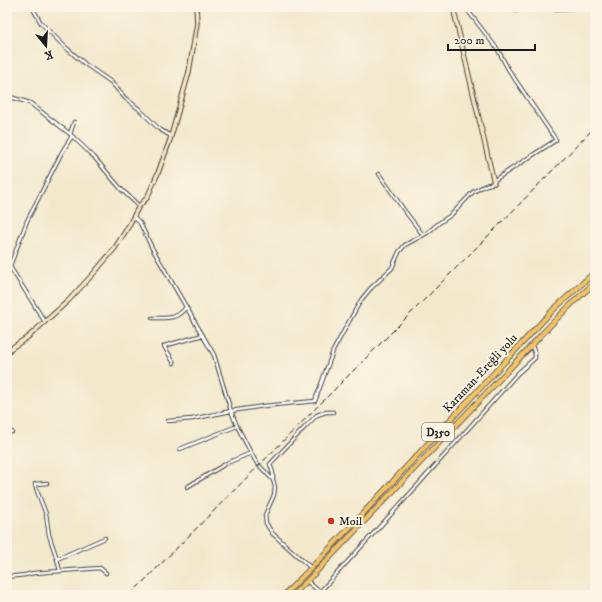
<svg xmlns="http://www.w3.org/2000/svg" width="602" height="602" viewBox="0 0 602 602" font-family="'IM FELL DW Pica',serif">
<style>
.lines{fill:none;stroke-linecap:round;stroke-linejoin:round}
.street-casing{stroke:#3c3b37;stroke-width:4.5}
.secondary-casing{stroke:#3c3b37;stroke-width:5.5}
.highway-casing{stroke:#3c3b37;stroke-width:6}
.street{stroke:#fff;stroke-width:2.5}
.secondary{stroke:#f9e7c3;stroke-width:3.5}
.highway{stroke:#f1c36a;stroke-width:4.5}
.rail{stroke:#1c1c1c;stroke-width:1;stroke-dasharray:6 3;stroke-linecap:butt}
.poi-dot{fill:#c8321e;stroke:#fcf5e5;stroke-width:1.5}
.labels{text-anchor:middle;stroke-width:4;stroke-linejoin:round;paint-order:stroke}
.shield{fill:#fcf5e5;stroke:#5f5d58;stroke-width:1}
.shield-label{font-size:11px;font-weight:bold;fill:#1c1c1c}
.street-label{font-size:12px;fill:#1c1c1c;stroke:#fcf5e5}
.poi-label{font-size:12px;fill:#1c1c1c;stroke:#fcf5e5;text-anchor:start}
</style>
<rect width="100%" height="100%" fill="#fcf5e5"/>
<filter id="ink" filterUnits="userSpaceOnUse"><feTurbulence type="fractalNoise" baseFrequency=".025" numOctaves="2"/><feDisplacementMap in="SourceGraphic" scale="8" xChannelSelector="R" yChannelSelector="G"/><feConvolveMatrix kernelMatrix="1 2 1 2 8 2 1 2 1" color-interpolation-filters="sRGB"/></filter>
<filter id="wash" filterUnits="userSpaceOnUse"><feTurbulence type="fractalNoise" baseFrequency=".012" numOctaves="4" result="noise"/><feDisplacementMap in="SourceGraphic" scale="16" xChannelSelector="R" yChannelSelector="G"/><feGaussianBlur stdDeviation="0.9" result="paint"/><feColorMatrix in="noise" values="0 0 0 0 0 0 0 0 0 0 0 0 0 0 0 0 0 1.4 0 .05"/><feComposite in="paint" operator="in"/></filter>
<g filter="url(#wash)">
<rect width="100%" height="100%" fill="#f2e9cd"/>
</g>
<g filter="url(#ink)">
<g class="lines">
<g class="street-casing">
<g id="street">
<path d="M32 7 41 23 64 46 85 64 111 82 125 98 139 109 159 129 171 136"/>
<path d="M465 7 498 50 508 69 556 140 493 181"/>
<path d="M507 7 518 10 542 8 553 9 591 7"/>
<path d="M7 96 30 103 70 134 94 157 121 189 139 206"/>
<path d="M70 134 74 122"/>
<path d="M379 174 404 210 423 235"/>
<path d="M134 217 140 223 152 248 214 355 231 411 237 426 251 453 256 462 273 480 275 487 274 495 265 515 266 523 272 533 311 568"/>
<path d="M7 262 45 322"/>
<path d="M10 266 27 221 62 152 72 136"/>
<path d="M152 318C167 318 177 320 186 307"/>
<path d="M174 363 164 346 203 335"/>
<path d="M168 421 192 419 231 411 264 406 315 401 333 351 346 327 361 300 370 289 392 268 399 252 405 245 427 233 439 223 451 215 473 192 486 185 494 183"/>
<path d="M7 431 12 432"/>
<path d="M180 449 237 426"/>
<path d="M273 479V473L270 464 306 426 317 415 326 412H333"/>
<path d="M47 483 35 484 37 491 46 514 49 535 57 559 60 571"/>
<path d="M187 487 227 463 251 453"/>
<path d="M57 559 105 538"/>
<path d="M7 577 25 575 34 573 100 568 106 573"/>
<path d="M307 581 323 595"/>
<path d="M317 595 416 487 518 373 535 358V354L532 346"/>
</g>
</g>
<g class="secondary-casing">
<g id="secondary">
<path d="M453 7 494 183"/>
<path d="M7 354 10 349 28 337 68 301 94 273 115 248 128 227 139 206 147 198 158 173 170 140 189 72 197 23 196 7"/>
</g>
</g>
<g class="highway-casing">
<g id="highway">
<path d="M284 595 311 568 353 524 553 310 595 272"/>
<path d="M293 595 315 573 532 345C552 323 572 302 595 283"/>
</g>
</g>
<use href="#street" class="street"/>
<use href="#secondary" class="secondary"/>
<use href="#highway" class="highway"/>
<path class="rail" d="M130 595 334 390 501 223 595 127"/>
</g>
</g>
<circle class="poi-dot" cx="331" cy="521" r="4"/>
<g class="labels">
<rect class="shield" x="422" y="423" width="32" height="18" rx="3"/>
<g class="shield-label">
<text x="438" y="436">D350</text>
</g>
<g class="street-label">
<text transform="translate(480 373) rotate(-47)" y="4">Karaman-Ereğli yolu</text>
</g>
<g class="poi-label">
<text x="339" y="525">Moil</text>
</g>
</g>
<rect width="602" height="602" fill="none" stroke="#fcf5e5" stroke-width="24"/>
<g transform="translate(46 46) rotate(162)" stroke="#fcf5e5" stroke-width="3" paint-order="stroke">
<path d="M0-3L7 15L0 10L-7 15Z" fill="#1c1c1c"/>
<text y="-6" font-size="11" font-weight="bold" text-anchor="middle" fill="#1c1c1c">K</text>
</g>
<path d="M448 44v6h87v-6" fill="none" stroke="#1c1c1c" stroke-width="2"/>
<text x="454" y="44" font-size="12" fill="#1c1c1c" stroke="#fcf5e5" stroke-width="3" paint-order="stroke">200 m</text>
</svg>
